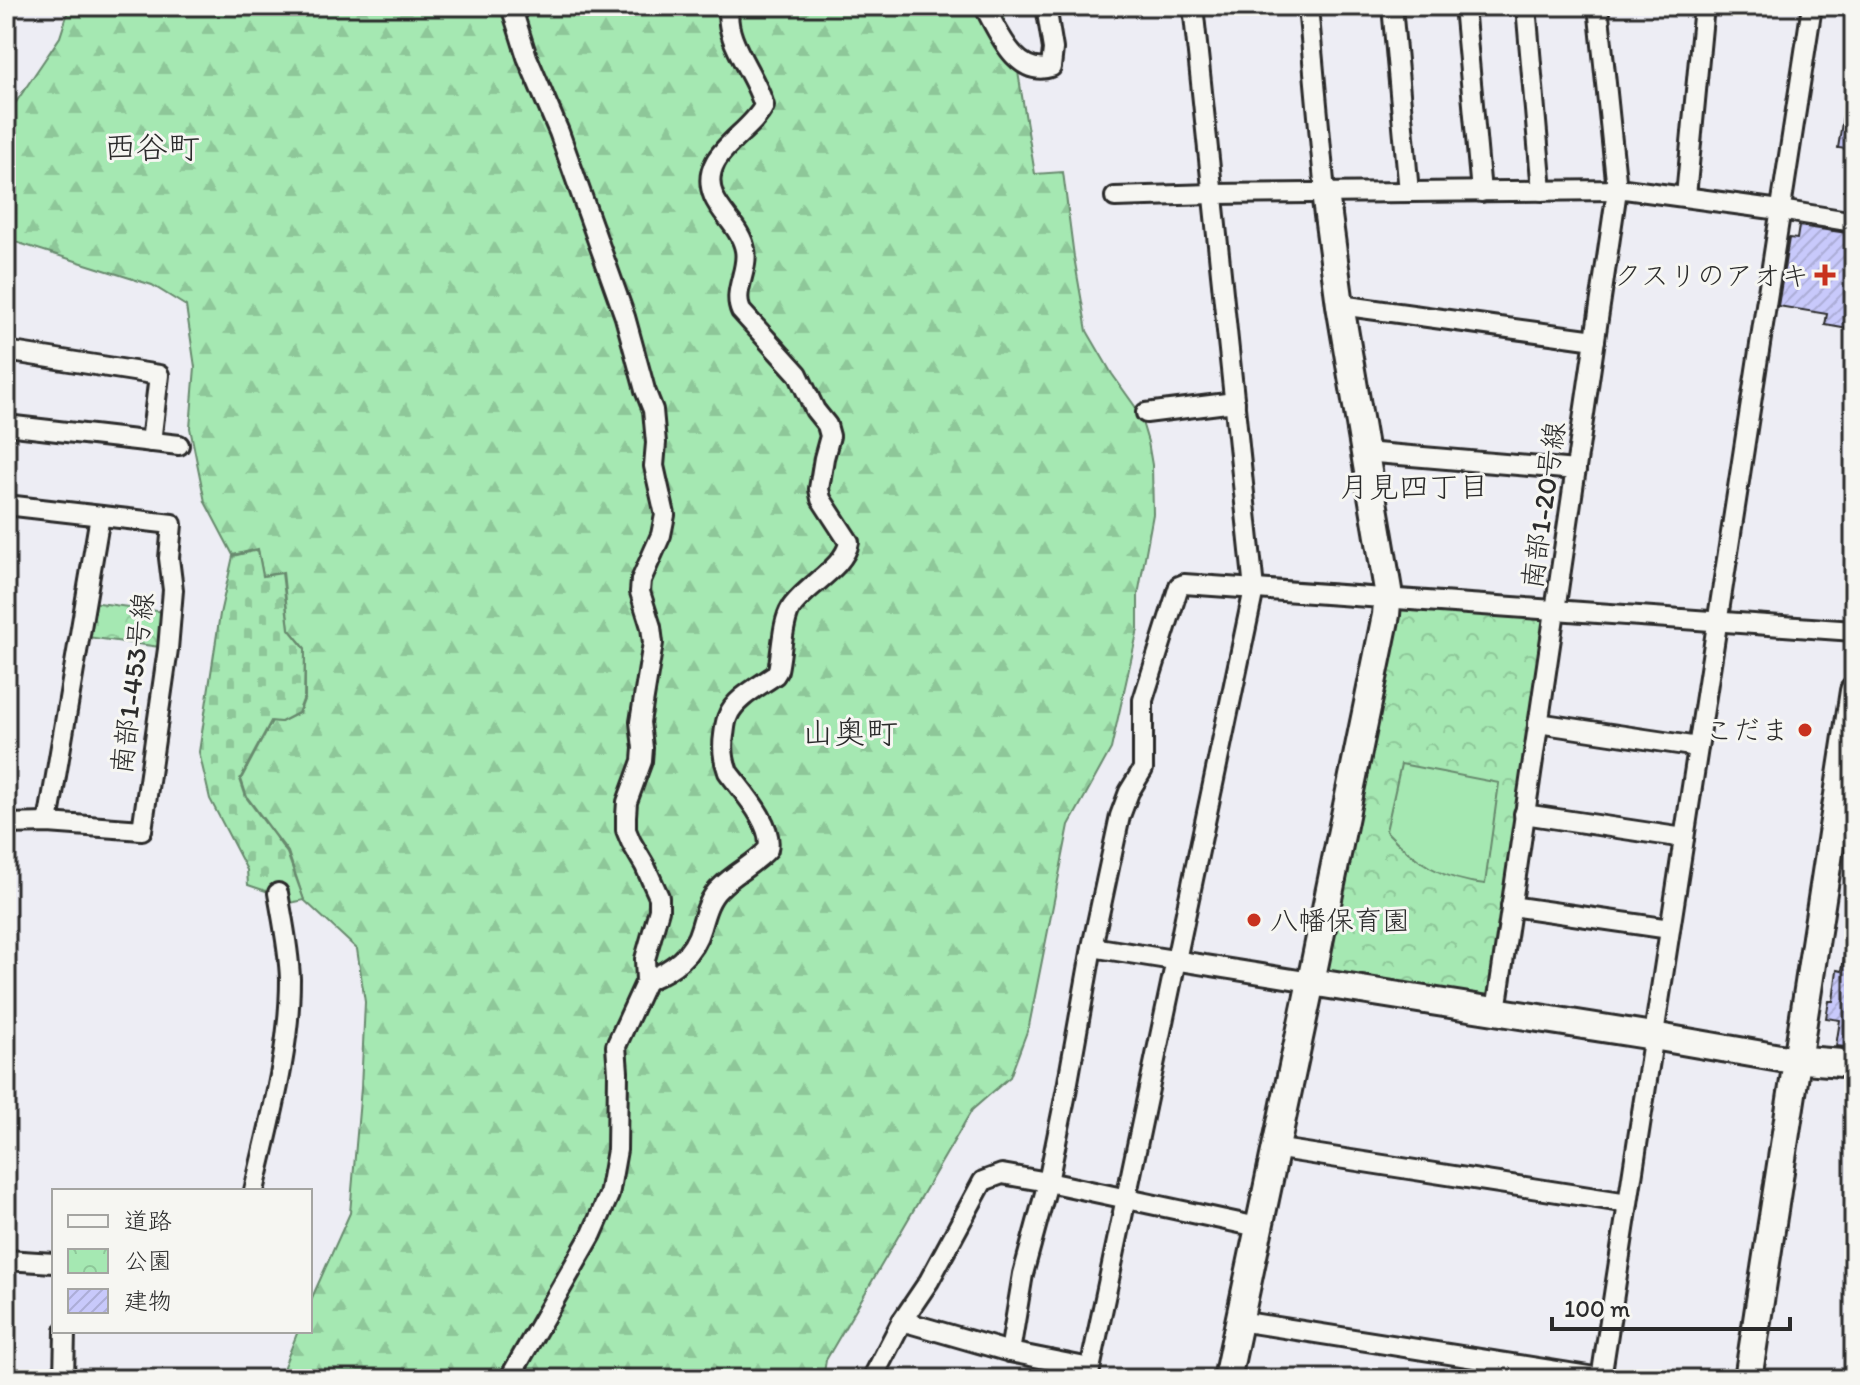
<svg xmlns="http://www.w3.org/2000/svg" width="1860" height="1385" viewBox="0 0 1860 1385" font-family="Itim,'Klee One',sans-serif">
<style>
.forest{fill:url(#forest-firs);stroke:#688a6e;stroke-width:2}
.cemetery{fill:url(#cemetery-stones);stroke:#688a6e;stroke-width:2}
.park{fill:url(#park-crowns);stroke:#688a6e;stroke-width:2}
.pitch{fill:#a5e8b2;stroke:#688a6e;stroke-width:2}
.building{fill:url(#building-hatch);stroke:#2b2b2b;stroke-width:2}
.lines{fill:none;stroke-linecap:round;stroke-linejoin:round}
.street-casing{stroke:#2b2b2b;stroke-width:24}
.secondary-casing{stroke:#2b2b2b;stroke-width:32}
.street{stroke:#f6f6f2;stroke-width:18}
.secondary{stroke:#f6f6f2;stroke-width:26}
.poi-dot{fill:#c8321e;stroke:#f6f6f2;stroke-width:3}
.labels{text-anchor:middle;stroke-width:6;stroke-linejoin:round;paint-order:stroke}
.poi-label{font-size:28px;fill:#2b2b2b;stroke:#f6f6f2;text-anchor:end}
.street-label{font-size:28px;fill:#2b2b2b;stroke:#f6f6f2}
.neighbourhood-label{font-size:30px;fill:#2b2b2b;stroke:#f6f6f2}
.quarter-label{font-size:32px;fill:#2b2b2b;stroke:#f6f6f2}
</style>
<defs>
<pattern id="forest-firs" width="22" height="20" patternUnits="userSpaceOnUse" patternTransform="scale(2)"><rect width="22" height="20" fill="#a5e8b2"/><path d="M5 1l3.5 6h-7zM16 11l3.5 6h-7z" fill="#8ec799"/></pattern>
<pattern id="cemetery-stones" width="16" height="16" patternUnits="userSpaceOnUse" patternTransform="scale(2)"><rect width="16" height="16" fill="#a5e8b2"/><path d="M2 7V4a2 2 0 0 1 4 0v3zM10 15v-3a2 2 0 0 1 4 0v3z" fill="#8ec799"/></pattern>
<pattern id="park-crowns" width="20" height="18" patternUnits="userSpaceOnUse" patternTransform="scale(2)"><rect width="20" height="18" fill="#a5e8b2"/><path d="M2 6a3 3 0 1 1 6 0M12 15a3 3 0 1 1 6 0" fill="none" stroke="#8ec799"/></pattern>
<pattern id="building-hatch" width="6" height="6" patternUnits="userSpaceOnUse" patternTransform="scale(2)"><rect width="6" height="6" fill="#c8c9fb"/><path d="M-1 1l2-2M0 6l6-6M5 7l2-2" fill="none" stroke="#acadd7"/></pattern>
</defs>
<rect width="100%" height="100%" fill="#ededf4"/>
<filter id="ink" filterUnits="userSpaceOnUse"><feTurbulence type="fractalNoise" baseFrequency=".0125" numOctaves="2"/><feDisplacementMap in="SourceGraphic" scale="16" xChannelSelector="R" yChannelSelector="G"/><feConvolveMatrix kernelMatrix="1 2 1 2 8 2 1 2 1" color-interpolation-filters="sRGB"/></filter>
<g filter="url(#ink)">
<path class="forest" d="M70 6H1001L1017 66 1035 174 1063 172 1074 257 1087 331 1112 374 1139 412 1148 442 1152 465 1153 514 1138 595V629L1111 749 1069 825 1029 1026 1010 1077 972 1110 826 1360 823 1379H279L298 1331H310V1302L350 1213 361 1088 365 1002 357 949 304 900 288 852 247 797 241 779 272 721 281 722 299 713 305 697V648L289 629 283 572 263 576 258 549 233 555 205 502 190 428 195 367 186 306 152 285 6 239V117L60 37Z"/>
<path class="cemetery" d="M258 550 263 576 282 573 289 629 305 649 304 697 298 713 281 722 271 721 240 779 246 797 287 853 304 900 286 904 272 893 248 885 247 870 210 799 199 752 220 614 233 556Z"/>
<g class="park">
<path d="M92 602 165 612 160 647 87 637Z"/>
<path d="M1400 610 1541 618 1545 626 1490 994 1483 1001 1326 975 1321 968 1394 615Z"/>
</g>
<path class="pitch" d="M1401 764 1499 783 1485 884C1442 880 1414 861 1386 831Z"/>
<g class="building">
<path d="M1847 91H1854V150L1838 148Z"/>
<path d="M1799 226 1854 234V330L1825 325 1827 314 1778 306 1789 238 1797 239Z"/>
<path d="M1846 943H1854V1048L1836 1046 1840 1020 1826 1018 1829 1001H1833L1837 970 1842 971Z"/>
</g>
<g class="lines">
<g class="street-casing">
<g id="street">
<path d="M984 6C998 31 1016 78 1051 67L1053 49 1046 6"/>
<path d="M1308 6 1325 193"/>
<path d="M1392 6 1409 192"/>
<path d="M1464 6 1481 192"/>
<path d="M1526 6 1542 191"/>
<path d="M1686 196 1704 6"/>
<path d="M1115 197 1212 194 1617 190 1625 189 1780 210 1854 222"/>
<path d="M1340 305 1595 340"/>
<path d="M6 351 159 375 151 442"/>
<path d="M1146 413 1235 402"/>
<path d="M6 425 179 445"/>
<path d="M1364 452 1576 470"/>
<path d="M6 505 172 524 169 558 173 590 168 649 142 830 48 823 6 824"/>
<path d="M1538 723 1698 747"/>
<path d="M1524 814 1684 838"/>
<path d="M48 823 100 516"/>
<path d="M1511 906 1670 929"/>
<path d="M1092 947 1311 982"/>
<path d="M646 981C672 970 693 956 701 927 705 913 709 898 720 888 734 873 755 864 768 849 774 825 742 791 728 772 723 759 722 748 724 735 725 729 725 722 728 716 735 698 760 686 775 675L778 670C782 653 782 622 791 608 805 586 845 568 849 542L821 499 819 489 824 458 830 436 827 425 815 410 798 374 741 311C732 291 749 270 745 250 742 230 722 215 714 197 696 155 749 136 764 106 755 72 723 42 729 6"/>
<path d="M1496 1011 1617 190 1598 6"/>
<path d="M1274 1148 1628 1203"/>
<path d="M254 1191C270 1121 290 1051 290 979 289 950 283 922 278 893"/>
<path d="M6 1260 54 1263"/>
<path d="M902 1321 1010 1352 1090 1368"/>
<path d="M1239 1321 1601 1378"/>
<path d="M1010 1352 1023 1274 1048 1182 1066 1093 1092 947 1120 816 1129 792 1143 769V700L1179 586 1184 584 1854 631"/>
<path d="M64 1379 65 1331"/>
<path d="M509 1379 592 1234 609 1195 617 1150 618 1072 616 1046 646 981 645 959 659 910V897L645 866 631 842 626 830V816L627 802 642 761 643 748 640 722 653 643 651 627 640 592 641 580 661 535 665 515 654 466 656 443 653 410 645 390 625 317 559 132 527 57 511 6"/>
<path d="M872 1379 902 1321 929 1281 983 1181 1002 1174 1048 1182 1258 1227"/>
<path d="M1088 1379 1254 589 1193 6"/>
<path d="M1601 1379 1812 6"/>
</g>
</g>
<g class="secondary-casing">
<g id="secondary">
<path d="M1311 982 1653 1036 1780 1058 1854 1064"/>
<path d="M1227 1379 1314 967 1386 615 1388 590 1340 305 1325 193"/>
<path d="M1748 1379 1854 691"/>
</g>
</g>
<use href="#street" class="street"/>
<use href="#secondary" class="secondary"/>
</g>
</g>
<g class="poi-dot">
<path d="M1821 263h8v8h8v8h-8v8h-8v-8h-8v-8h8z"/>
<circle cx="1805" cy="730" r="8"/>
<circle cx="1254" cy="920" r="8"/>
</g>
<g class="labels">
<g class="poi-label">
<text x="1809" y="285">クスリのアオキ</text>
<text x="1789" y="740">こだま</text>
<text x="1270" y="930" text-anchor="start">八幡保育園</text>
</g>
<g class="street-label">
<text transform="translate(1543 505) rotate(-82)" y="10">南部1-20号線</text>
<text transform="translate(132 683) rotate(-83)" y="10">南部1-453号線</text>
</g>
<g class="neighbourhood-label">
<text x="1414" y="497">月見四丁目</text>
</g>
<g class="quarter-label">
<text x="152" y="158">西谷町</text>
<text x="850" y="743">山奥町</text>
</g>
</g>
<rect width="1860" height="1385" fill="none" stroke="#f6f6f2" stroke-width="32"/>
<rect x="16" y="16" width="1828" height="1353" fill="none" stroke="#2b2b2b" stroke-width="3" filter="url(#ink)"/>
<rect x="52" y="1189" width="260" height="144" fill="#f6f6f2" stroke="#a5a5a2" stroke-width="2"/>
<rect x="68" y="1215" width="40" height="12" fill="#f6f6f2" stroke="#a5a5a2" stroke-width="2"/>
<text x="124" y="1229" font-size="24" fill="#2b2b2b">道路</text>
<rect x="68" y="1249" width="40" height="24" fill="url(#park-crowns)" stroke="#a5a5a2" stroke-width="2"/>
<text x="124" y="1269" font-size="24" fill="#2b2b2b">公園</text>
<rect x="68" y="1289" width="40" height="24" fill="url(#building-hatch)" stroke="#a5a5a2" stroke-width="2"/>
<text x="124" y="1309" font-size="24" fill="#2b2b2b">建物</text>
<path d="M1552 1317v12h238v-12" fill="none" stroke="#2b2b2b" stroke-width="4"/>
<text x="1564" y="1317" font-size="24" fill="#2b2b2b" stroke="#f6f6f2" stroke-width="6" paint-order="stroke">100 m</text>
</svg>
